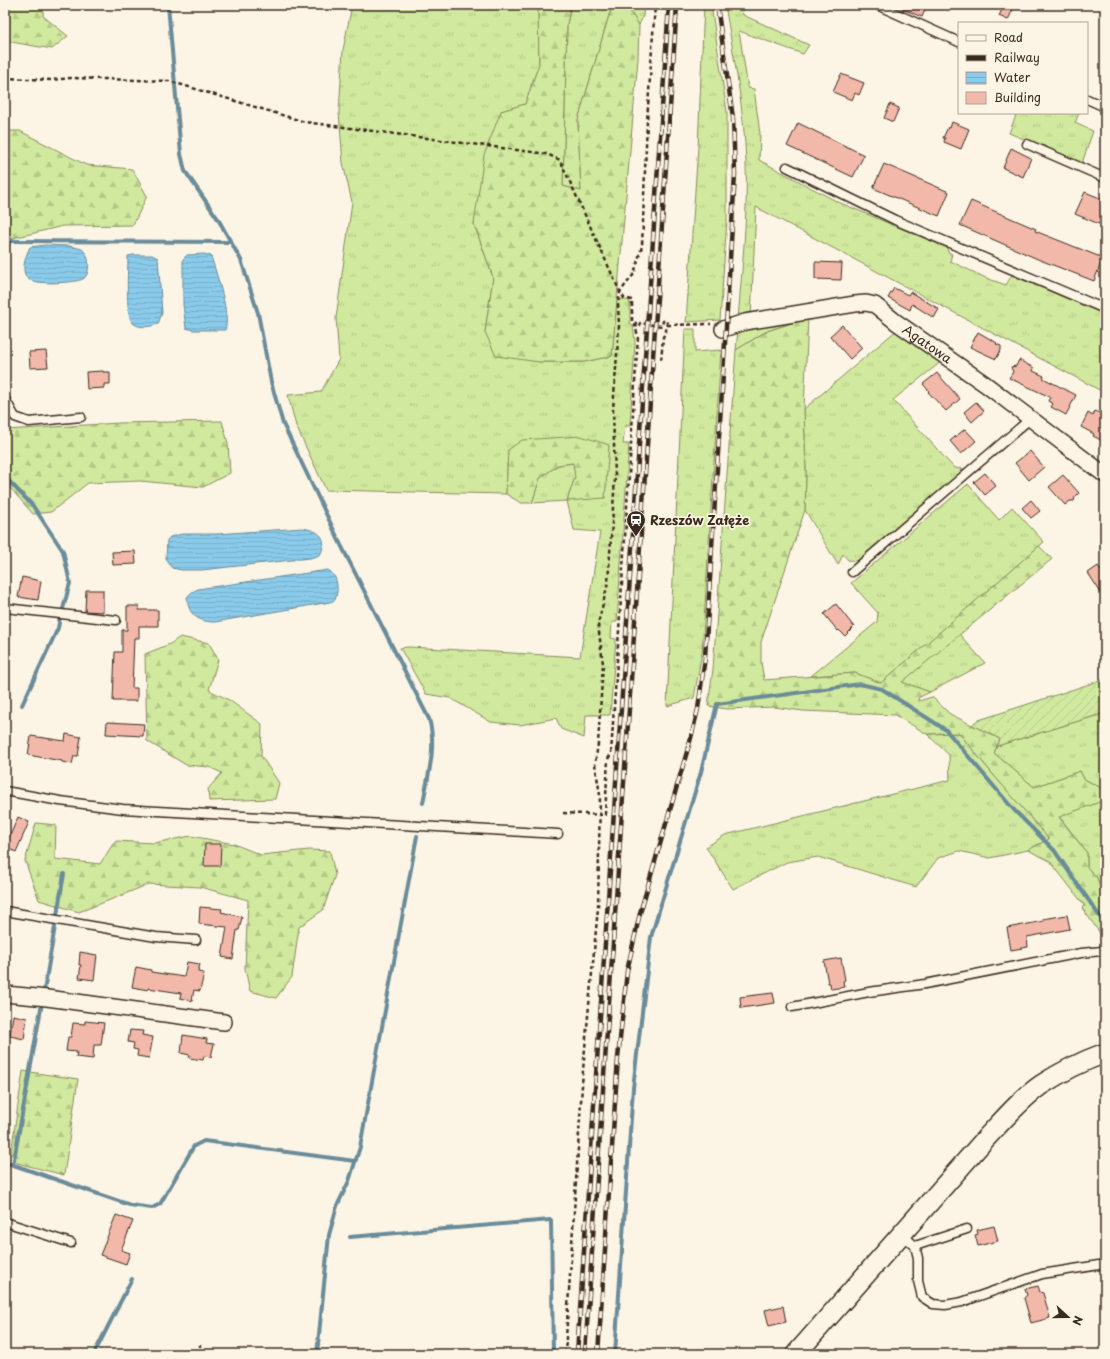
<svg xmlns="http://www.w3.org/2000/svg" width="1110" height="1359" viewBox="0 0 1110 1359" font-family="'Playpen Sans',sans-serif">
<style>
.grass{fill:url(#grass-tufts);stroke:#868a5e}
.forest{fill:url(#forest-firs);stroke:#868a5e}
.garden{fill:url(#garden-furrows);stroke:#868a5e}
.water{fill:url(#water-rules);stroke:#6a8b99}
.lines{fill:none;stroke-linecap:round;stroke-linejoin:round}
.stream{stroke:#6a8b99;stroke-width:4}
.building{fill:#f2b9aa;stroke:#3b2a1e}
.service-casing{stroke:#3b2a1e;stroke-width:11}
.minor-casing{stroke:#3b2a1e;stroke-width:18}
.tertiary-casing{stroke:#3b2a1e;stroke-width:22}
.path{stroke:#3b2a1e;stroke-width:2.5;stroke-dasharray:4 3;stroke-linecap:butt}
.service{stroke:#fcf5e5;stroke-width:8}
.minor{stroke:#fcf5e5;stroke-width:15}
.tertiary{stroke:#fcf5e5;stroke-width:19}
.rail-casing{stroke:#3b2a1e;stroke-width:4.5}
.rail{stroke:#fcf5e5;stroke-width:3;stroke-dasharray:9;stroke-linecap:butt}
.labels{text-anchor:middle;stroke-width:3.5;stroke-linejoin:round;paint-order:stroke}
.street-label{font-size:13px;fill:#3b2a1e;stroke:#fcf5e5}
.poi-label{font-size:13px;font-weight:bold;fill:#3b2a1e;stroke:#fcf5e5;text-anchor:start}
</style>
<defs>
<pattern id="grass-tufts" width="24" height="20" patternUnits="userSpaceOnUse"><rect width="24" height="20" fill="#d1e99e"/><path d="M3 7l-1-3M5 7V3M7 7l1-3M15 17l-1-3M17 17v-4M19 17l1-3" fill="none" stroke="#b4c888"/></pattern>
<pattern id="forest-firs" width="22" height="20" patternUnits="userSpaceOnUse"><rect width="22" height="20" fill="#d1e99e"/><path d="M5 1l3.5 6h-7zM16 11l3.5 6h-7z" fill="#b4c888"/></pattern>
<pattern id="garden-furrows" width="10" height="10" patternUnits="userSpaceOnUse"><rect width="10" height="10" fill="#d1e99e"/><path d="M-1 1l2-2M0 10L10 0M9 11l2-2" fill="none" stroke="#b4c888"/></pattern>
<pattern id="water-rules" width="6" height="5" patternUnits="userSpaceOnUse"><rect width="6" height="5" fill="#8acbeb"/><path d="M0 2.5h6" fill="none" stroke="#78aec9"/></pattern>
</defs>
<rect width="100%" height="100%" fill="#fcf5e5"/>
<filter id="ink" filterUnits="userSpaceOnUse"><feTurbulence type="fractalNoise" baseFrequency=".025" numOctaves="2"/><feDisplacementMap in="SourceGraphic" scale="8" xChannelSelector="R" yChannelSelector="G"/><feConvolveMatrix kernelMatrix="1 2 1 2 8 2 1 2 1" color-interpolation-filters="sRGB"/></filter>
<g filter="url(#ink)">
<g class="grass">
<path d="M352 5H538L539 64 525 104 501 111 474 224 493 277 485 332 539 362H584L612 356 617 298 630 301V323L633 325 635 342 630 426H625L623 444H629L617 622H612L611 638 616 639 610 715H586L584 738 561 729 556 718 520 725 491 722 450 698 426 694 400 648 409 647 580 657 600 532 574 530 567 501 532 503 540 478 558 465 574 463 575 477 567 501 609 445 508 450 506 494 326 490 296 426 288 395 321 392 339 359 336 318 352 202 343 163 339 112 343 50Z"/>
<path d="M571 5H618L610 12 578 120 581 191 563 186 567 24Z"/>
<path d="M626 5H644L643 16 639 25Z"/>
<path d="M704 5H711L727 112V219L720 320 686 322 698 147Z"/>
<path d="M725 5H741L743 15 809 45 803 54 739 31 748 88 754 89 760 134 759 160 836 201 947 248 948 252 952 254 950 261 986 278 1006 285 1012 275 1105 315V393L756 207 751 318 738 320C742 267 748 215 746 162 744 109 734 57 725 5Z"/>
<path d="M1017 113H1079L1075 123 1093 131 1082 163 1009 133Z"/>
<path d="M797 321 767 331 736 350 738 330Z"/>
<path d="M685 329H695V352L721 350 702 652 694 698 667 706Z"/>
<path d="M898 329 942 361 893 400 954 468 966 469 857 561 848 560 843 554 838 565 805 510 806 473 804 409Z"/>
<path d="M968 484 999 520 1012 507 1044 542 881 683 855 673 811 676 877 622 878 613 851 583Z"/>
<path d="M959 634 985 663 930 692 901 682Z"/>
<path d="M1105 713V759H1103L1105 764V790L1084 779 1080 771 1034 787 994 753 997 746Z"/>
<path d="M959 733 991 772 1050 839 1028 850 990 858 959 851 938 858 916 887 818 857 787 862 733 889 706 847 725 835 950 780 949 755 927 734Z"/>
<path d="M1105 800V897L1102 893 1097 878 1087 867V853L1059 816Z"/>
</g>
<g class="forest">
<path d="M5 5H44L43 16 68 36 52 49 5 41Z"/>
<path d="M538 5H571L567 24 563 186 581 191 578 120 610 12 618 5H626L639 25 638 59 612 356 584 362H539L496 356 485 332 493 277 474 224 484 155 501 111 525 104 539 64Z"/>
<path d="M5 131H20L86 165 132 169 147 196 133 225 63 226 5 240Z"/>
<path d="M808 318 804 409 806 473 805 510 761 642V662L764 680 855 673 881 683 1039 546 1052 559 902 682 930 692 918 698 919 701 932 697 950 714 1000 739 994 753 1034 787 1080 771 1084 779 1105 790V800L1059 817 1087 853V867L1097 878 1102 893 1105 897V940L1082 908 1084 905 1050 861 1028 850 1049 839 991 772 959 733 927 734 895 715 803 711 774 707 727 709 708 706 713 669 736 350 767 331Z"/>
<path d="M222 421 228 443 230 473 203 487 140 481 88 483 51 512 33 514 5 482V430L119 423Z"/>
<path d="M581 436 609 445 605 498 567 501 575 477 573 463 558 465 540 478 532 503H521L506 494 508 450 522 440Z"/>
<path d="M180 637 209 643 218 659 209 690 229 700 262 724 261 756 279 783 275 799 209 801 208 789 222 773 209 767 186 765 147 741 145 654 170 644Z"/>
<path d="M36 823 56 825 55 859 100 864 115 841 154 843 191 836 234 844 261 855 309 850 330 851 335 875 323 910 299 927 292 977 276 998 250 991 245 969 248 900 200 887 149 884 115 898 79 912 39 900 25 861Z"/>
<path d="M23 1071 78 1079 64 1175 17 1163 11 1153Z"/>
</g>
<path class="garden" d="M1105 679V713L997 746 1000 739 972 725 976 721Z"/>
<g class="water">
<path d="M45 245 70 246 82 249C84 251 86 253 87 256 90 262 89 276 83 279 75 283 31 286 26 277 21 268 26 255 30 247Z"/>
<path d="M204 254 211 256C216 273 231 315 225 330H193L186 328 183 305V259L187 255Z"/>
<path d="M133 255H152L158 258 162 313 158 324C151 327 138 329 132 322 125 312 128 270 128 256Z"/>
<path d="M303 528C320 531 329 538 320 555L310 558 202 570H181L172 568 166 559 167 540 170 537 182 534H216Z"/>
<path d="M328 570C338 575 339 590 335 600L330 602 215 622C198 622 188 615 187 597L192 592 198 589Z"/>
</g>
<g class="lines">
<g class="stream">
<path d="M168 5 181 154 185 171 218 219 241 260 258 313 271 382 283 424 341 545 429 719C437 747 428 775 423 803"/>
<path d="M5 241 230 242"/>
<path d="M5 477 33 506 63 551 70 583 63 609"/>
<path d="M22 705 58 628 60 617"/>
<path d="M44 991 64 874"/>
<path d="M5 1162 130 1205 152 1208 160 1204 194 1146 204 1141 355 1161"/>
<path d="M13 1165 42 1003"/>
<path d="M350 1237 551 1220 553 1354"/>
<path d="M94 1354 132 1279"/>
<path d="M317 1354 329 1235 337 1206 349 1181 360 1147 417 836"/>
<path d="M615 1354 633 1088 651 937 701 772 717 704 860 684 882 689 946 730 1014 810 1054 850 1105 924"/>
</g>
</g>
<g class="building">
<path d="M893 5H927L922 17Z"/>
<path d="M1004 5H1015L1008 20 999 16Z"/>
<path d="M841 74 864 83 859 95 855 93 852 100 833 92Z"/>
<path d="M890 104 899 108 893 122 884 118Z"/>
<path d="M952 122 969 129 961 149 944 142 945 138H943L948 127 950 128Z"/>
<path d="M798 123 864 155 853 177 787 146Z"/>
<path d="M1011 148 1031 158 1023 177 1003 168Z"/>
<path d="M884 164 949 192 939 216 873 188Z"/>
<path d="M1085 192 1105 200V209L1099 224 1075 214Z"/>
<path d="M971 201 1036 229 1035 231 1103 258 1094 281 1040 260 960 225Z"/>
<path d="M815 262 842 263 841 280 815 279Z"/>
<path d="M894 288 908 295 910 292 939 309 934 318 912 304 910 310 888 298Z"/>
<path d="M842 325 862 348 850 359 830 336Z"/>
<path d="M978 332 997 343 996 344 1001 346V350L996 359 970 347Z"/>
<path d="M46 351 48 367 30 368 29 352Z"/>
<path d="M1019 360 1034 368 1033 371 1044 376 1043 378 1076 395 1066 415 1051 407 1053 404 1048 401 1050 397 1009 378 1013 372 1011 367 1016 366Z"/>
<path d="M103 371V372H110V384H104V388L87 389 86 372Z"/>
<path d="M937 373 960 399 946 411 928 392 929 391 923 384Z"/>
<path d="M976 402 984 411 972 422 964 412Z"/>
<path d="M1095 411 1104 415 1105 413V442L1093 436 1094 434 1081 427 1088 413 1093 416Z"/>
<path d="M965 429 976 441 961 454 950 441Z"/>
<path d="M1030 451 1044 467 1029 480 1015 463Z"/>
<path d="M985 473 996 486 985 495 974 482Z"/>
<path d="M1063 475 1079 493 1075 497 1074 501H1070L1065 505 1049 487Z"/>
<path d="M1031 500 1040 511 1031 518 1022 508Z"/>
<path d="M135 551 136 564 113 565 112 552Z"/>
<path d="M1098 566 1105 576V599L1088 573Z"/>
<path d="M22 577 41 581 38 600 18 597Z"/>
<path d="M86 590H103V612L85 611Z"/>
<path d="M836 604 854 627 845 636 839 630 838 631 824 614Z"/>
<path d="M127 606H139V610H158V626H139V638H134L132 688H137V701H113L115 652H122V630H127Z"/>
<path d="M107 722 144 724 143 736 106 734Z"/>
<path d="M66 734 81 737 78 756H74L72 764 62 762V761L28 755 31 736 65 741Z"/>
<path d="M18 817 29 822 16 852 5 847Z"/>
<path d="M205 844H221L220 866H204Z"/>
<path d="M200 907 222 909 221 912 242 917 239 930H237L233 959 222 957 227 927 199 924Z"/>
<path d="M1067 915 1070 929 1027 937 1028 947 1011 950 1007 928 1044 921 1043 919Z"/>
<path d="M80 952 97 955 94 980 79 978 81 965H79Z"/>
<path d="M841 958 845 980 843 981 844 987 831 989 830 983H828L824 961Z"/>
<path d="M187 962 200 964 198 972 204 973 200 991 194 990 192 1001 180 998 181 993 148 988V990L132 987 136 967 151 970V972L184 977Z"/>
<path d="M773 993 775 1003 741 1008 740 997Z"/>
<path d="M13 1015 27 1018 24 1039 10 1036Z"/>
<path d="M85 1021 104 1023 101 1045H94L93 1059 76 1057 77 1052 66 1051 68 1037H71L73 1023 85 1024Z"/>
<path d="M130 1030 143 1031 142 1035 153 1037 149 1058 137 1056 138 1050 133 1049 134 1043 128 1042Z"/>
<path d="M183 1035 207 1039 206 1043 214 1044 211 1057 204 1056 203 1060 189 1058 190 1055 181 1053Z"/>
<path d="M116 1215 133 1221 121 1250 130 1253 126 1264 100 1255Z"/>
<path d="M994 1226 998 1241 978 1246 975 1235 978 1234 977 1230Z"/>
<path d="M1038 1286 1040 1292 1043 1293 1050 1318 1031 1323 1024 1298 1027 1295 1025 1289Z"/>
<path d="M783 1306 786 1322 769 1326 765 1310Z"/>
</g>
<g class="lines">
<g class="service-casing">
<g id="service">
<path d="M877 5 959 42"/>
<path d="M1087 99 1105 107"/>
<path d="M1027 144 1105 178"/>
<path d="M787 167 895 220 1105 309"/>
<path d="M5 399 15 417 29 422 81 417"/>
<path d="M852 572 1031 418"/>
<path d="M5 608 116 620"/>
<path d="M5 791 60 801 123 809 558 834"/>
<path d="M5 911 156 937 196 940"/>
<path d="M792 1007 869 992 925 984 1081 953 1102 951 1105 953"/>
<path d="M5 1222 71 1243"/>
<path d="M902 1234 915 1246 918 1258V1281L922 1297 933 1304 945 1305 962 1302 1042 1274 1099 1265"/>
<path d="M915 1246 967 1229"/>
</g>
</g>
<g class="minor-casing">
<g id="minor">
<path id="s1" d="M723 329 745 322 855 304 866 303 875 305 896 322 985 384 1105 475"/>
<path d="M5 994 47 998 224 1022"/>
</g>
</g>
<g class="tertiary-casing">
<path id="tertiary" d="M796 1354 987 1137C1004 1119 1021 1099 1041 1085 1061 1072 1083 1061 1105 1053"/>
</g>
<g class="path">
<path d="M5 78 52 80 71 78 169 81 305 122 547 154 560 160 620 292 624 298 632 300V321L636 323 635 326"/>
<path d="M667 325 711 324"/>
<path d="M563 813 605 815 608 759 611 754 638 336 635 326 640 327V323L662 326 663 321H667L666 331 663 337 661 362"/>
<path d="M200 1354V1345"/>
<path d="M565 1354 583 1070 598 908 600 795 595 764 598 744 603 664 598 624 608 583 615 478 613 410 619 326 618 303 620 292 634 274 642 246 647 121 655 5"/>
</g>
<use href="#service" class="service"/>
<use href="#minor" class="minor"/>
<use href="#tertiary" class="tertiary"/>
<g class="rail-casing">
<g id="rail">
<path d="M577 1354 669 5"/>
<path d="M585 1354 677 5"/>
<path d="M598 1354 618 1058 627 971 640 913 691 738 698 709 705 657 726 327 735 174 733 118 717 5"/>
</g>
</g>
<use href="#rail" class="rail"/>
</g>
</g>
<defs>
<g id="station-pin" transform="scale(1)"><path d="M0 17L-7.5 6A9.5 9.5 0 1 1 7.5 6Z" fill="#3b2a1e" stroke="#fcf5e5"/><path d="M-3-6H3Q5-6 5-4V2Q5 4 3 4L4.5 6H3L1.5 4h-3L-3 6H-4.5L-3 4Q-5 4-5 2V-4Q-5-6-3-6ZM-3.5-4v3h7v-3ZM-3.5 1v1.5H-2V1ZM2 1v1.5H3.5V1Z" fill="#fff"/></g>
</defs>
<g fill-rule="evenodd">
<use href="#station-pin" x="636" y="520"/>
</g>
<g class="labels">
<g class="street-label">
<text dy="5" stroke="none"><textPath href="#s1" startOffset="220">Agatowa</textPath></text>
</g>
<g class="poi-label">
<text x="650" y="525">Rzeszów Załęże</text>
</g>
</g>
<rect width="1110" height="1359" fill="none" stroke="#fcf5e5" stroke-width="20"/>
<rect x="10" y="10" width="1090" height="1339" fill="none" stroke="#3b2a1e" stroke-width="1.5" filter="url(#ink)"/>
<rect x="958" y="22" width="130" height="92" fill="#fcf5e5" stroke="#afa495"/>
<rect x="966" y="35" width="20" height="6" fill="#fcf5e5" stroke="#afa495"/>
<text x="994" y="42" font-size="12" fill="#3b2a1e">Road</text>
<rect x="966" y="55" width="20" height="6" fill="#3b2a1e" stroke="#afa495"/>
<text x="994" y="62" font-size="12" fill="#3b2a1e">Railway</text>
<rect x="966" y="72" width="20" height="12" fill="url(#water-rules)" stroke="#afa495"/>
<text x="994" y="82" font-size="12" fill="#3b2a1e">Water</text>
<rect x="966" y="92" width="20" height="12" fill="#f2b9aa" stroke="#afa495"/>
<text x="994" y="102" font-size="12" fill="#3b2a1e">Building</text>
<g transform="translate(1068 1317) rotate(111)" stroke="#fcf5e5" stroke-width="3" paint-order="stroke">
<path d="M0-3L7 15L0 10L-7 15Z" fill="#3b2a1e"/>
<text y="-6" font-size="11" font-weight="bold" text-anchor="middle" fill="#3b2a1e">N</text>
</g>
</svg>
